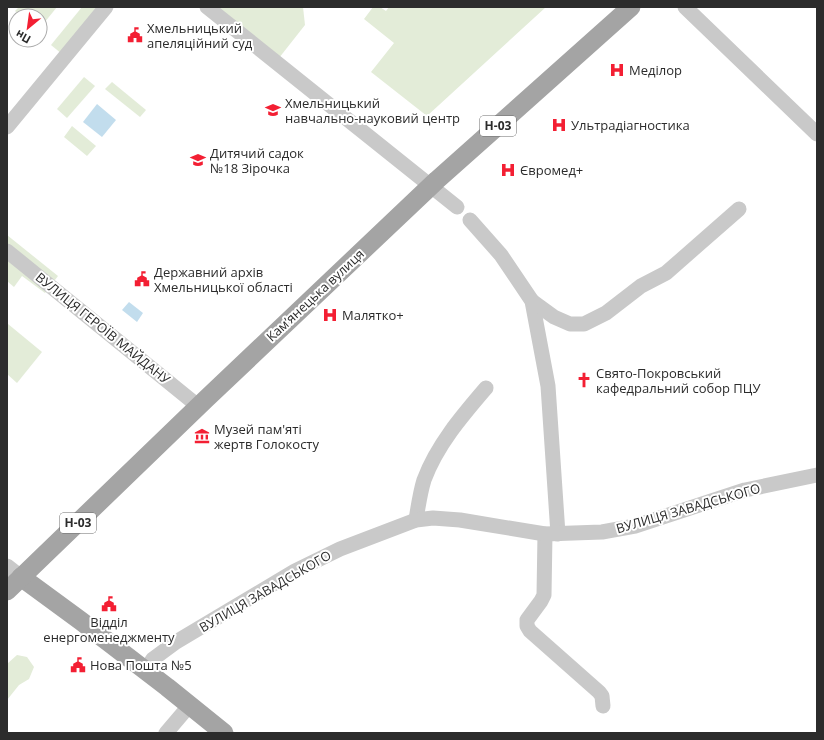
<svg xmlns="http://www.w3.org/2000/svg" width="824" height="740" viewBox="0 0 824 740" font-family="'Open Sans',sans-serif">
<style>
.green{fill:#e3ecd8}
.water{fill:#c2dded}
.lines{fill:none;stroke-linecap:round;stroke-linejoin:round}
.minor{stroke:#c9c9c9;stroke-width:15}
.major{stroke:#a4a4a4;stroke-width:19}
.labels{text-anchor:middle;stroke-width:4;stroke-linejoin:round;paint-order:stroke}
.shield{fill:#fff;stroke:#6b6b6b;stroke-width:1}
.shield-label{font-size:12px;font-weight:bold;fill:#2c2c2c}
.poi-label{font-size:13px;fill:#2c2c2c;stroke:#fff;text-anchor:start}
.street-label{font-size:13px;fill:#2c2c2c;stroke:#fff}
</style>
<rect width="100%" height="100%" fill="#fff"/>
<g class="green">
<path d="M19 7H57L40 28V16H21L15 11Z"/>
<path d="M82 7H100L62 54 51 45Z"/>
<path d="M214 7H303L305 25 279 58Z"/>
<path d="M373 7H380L386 11 389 7H546L427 116 371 72 394 43 364 19Z"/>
<path d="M84 77 95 86 67 118 57 109Z"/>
<path d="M112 82 146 110 140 117 105 89Z"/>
<path d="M72 126 96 146 87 156 64 137Z"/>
<path d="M7 235 58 276 45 293 22 276 14 287 7 281Z"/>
<path d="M8 324 42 352 17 383 7 374V325Z"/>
<path d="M17 655 27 657 34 667 29 679 19 685 7 700V664Z"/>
</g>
<g class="water">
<path d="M97 104 116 120 102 137 83 122Z"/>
<path d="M129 302 143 313 137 322 122 310Z"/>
</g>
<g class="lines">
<g class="minor">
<path d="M207 7 457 207"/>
<path d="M685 7 817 134"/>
<path d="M7 127 106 7"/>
<path d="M470 220 501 255 532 301 548 386 558 534"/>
<path d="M7 251 198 406"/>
<path d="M532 301 554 317 570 324H584L606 313 641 286 666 273 739 209"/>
<path d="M416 520C418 507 420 493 424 480 437 445 462 416 486 388"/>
<path d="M545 534 544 595 541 601 527 620V626L530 631 599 692 602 696 603 706"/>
<path d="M7 566 21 577"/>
<path d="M145 671 153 659 176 642 295 571 340 549 416 520 433 518 460 520 545 534 602 532 635 526 745 490 817 475"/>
<path d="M166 733 189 706"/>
</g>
<g class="major">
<path d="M21 577 81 621 167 687 224 733"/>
<path d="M7 591 206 399 437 180 631 7"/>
</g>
</g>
<defs>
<g id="civic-bare" transform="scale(1.2)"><path d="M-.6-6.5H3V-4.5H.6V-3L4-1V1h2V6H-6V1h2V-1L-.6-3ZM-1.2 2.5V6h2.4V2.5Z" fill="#f31f33" stroke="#fff" stroke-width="2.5" paint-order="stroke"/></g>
<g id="hospital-bare" transform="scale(1.2)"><path d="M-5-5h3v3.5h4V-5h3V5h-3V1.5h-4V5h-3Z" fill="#f31f33" stroke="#fff" stroke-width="2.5" paint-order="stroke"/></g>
<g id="university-bare" transform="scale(1.2)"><path d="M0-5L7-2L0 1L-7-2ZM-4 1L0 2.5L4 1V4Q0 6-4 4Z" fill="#f31f33" stroke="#fff" stroke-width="2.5" paint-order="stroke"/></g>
<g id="school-bare" transform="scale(1.2)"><path d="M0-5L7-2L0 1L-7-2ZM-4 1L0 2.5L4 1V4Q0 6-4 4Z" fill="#f31f33" stroke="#fff" stroke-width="2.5" paint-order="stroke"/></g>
<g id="church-bare" transform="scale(1.2)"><path d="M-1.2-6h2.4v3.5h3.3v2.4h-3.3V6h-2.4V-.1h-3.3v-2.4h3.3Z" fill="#f31f33" stroke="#fff" stroke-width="2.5" paint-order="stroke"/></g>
<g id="museum-bare" transform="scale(1.2)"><path d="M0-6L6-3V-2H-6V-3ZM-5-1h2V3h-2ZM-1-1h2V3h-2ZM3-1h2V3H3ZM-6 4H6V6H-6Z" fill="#f31f33" stroke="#fff" stroke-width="2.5" paint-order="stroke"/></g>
</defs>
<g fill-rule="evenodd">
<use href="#civic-bare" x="135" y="35"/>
<use href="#hospital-bare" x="617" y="70"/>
<use href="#university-bare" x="273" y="110"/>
<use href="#hospital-bare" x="559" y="125"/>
<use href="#school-bare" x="198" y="160"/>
<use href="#hospital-bare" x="508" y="170"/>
<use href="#civic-bare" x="142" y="279"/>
<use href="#hospital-bare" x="330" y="315"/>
<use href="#church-bare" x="584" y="380"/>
<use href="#museum-bare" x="202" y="436"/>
<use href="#civic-bare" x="109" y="604"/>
<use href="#civic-bare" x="78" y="665"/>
</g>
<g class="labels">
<g class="shield">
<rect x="480" y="116" width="36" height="20" rx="3"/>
<rect x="60" y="513" width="36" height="20" rx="3"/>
</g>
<g class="shield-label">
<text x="498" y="130">Н-03</text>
<text x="78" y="527">Н-03</text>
</g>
<g class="poi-label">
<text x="147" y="33">Хмельницький<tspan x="147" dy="15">апеляційний суд</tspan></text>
<text x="629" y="75">Меділор</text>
<text x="285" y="108">Хмельницький<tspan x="285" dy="15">навчально-науковий центр</tspan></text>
<text x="571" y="130">Ультрадіагностика</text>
<text x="210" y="158">Дитячий садок<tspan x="210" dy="15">№18 Зірочка</tspan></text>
<text x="520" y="175">Євромед+</text>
<text x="154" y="277">Державний архів<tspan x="154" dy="15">Хмельницької області</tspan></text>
<text x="342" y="320">Малятко+</text>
<text x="596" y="378">Свято-Покровський<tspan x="596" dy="15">кафедральний собор ПЦУ</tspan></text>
<text x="214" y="434">Музей пам'яті<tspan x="214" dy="15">жертв Голокосту</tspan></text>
<text x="109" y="627" text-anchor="middle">Відділ<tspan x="109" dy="15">енергоменеджменту</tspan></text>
<text x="90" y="670">Нова Пошта №5</text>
</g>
<g class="street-label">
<text transform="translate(315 295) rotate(-43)" y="5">Камʼянецька вулиця</text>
<text transform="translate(103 328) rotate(39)" y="5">ВУЛИЦЯ ГЕРОЇВ МАЙДАНУ</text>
<text transform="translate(688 508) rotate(-16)" y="5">ВУЛИЦЯ ЗАВАДСЬКОГО</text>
<text transform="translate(265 591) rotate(-30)" y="5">ВУЛИЦЯ ЗАВАДСЬКОГО</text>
</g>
</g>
<rect width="824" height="740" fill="none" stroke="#2c2c2c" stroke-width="16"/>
<g transform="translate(28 28) rotate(209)"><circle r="19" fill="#ffffff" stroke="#ababab"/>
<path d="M0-3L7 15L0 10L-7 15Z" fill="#f31f33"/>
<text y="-6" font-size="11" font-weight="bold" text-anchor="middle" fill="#2c2c2c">Пн</text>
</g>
</svg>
